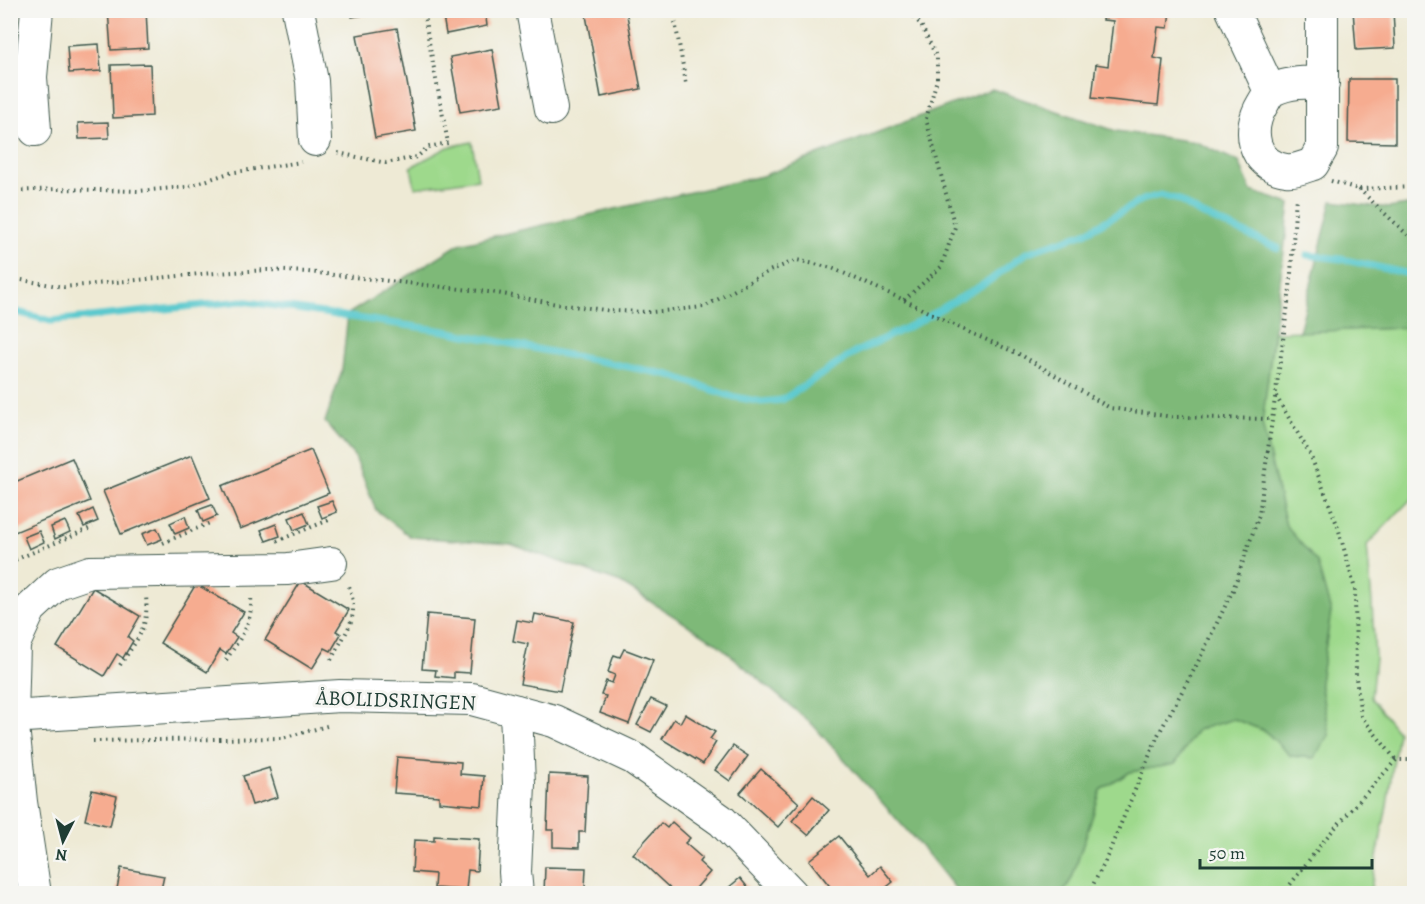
<svg xmlns="http://www.w3.org/2000/svg" width="1425" height="904" font-family="Alegreya,serif">
	<style>
		.green { fill: #9ed98c; stroke: #5e8b60; stroke-width: 1.5 }
		.forest { fill: #7eb978; stroke: #4e7b56; stroke-width: 1.5 }
		.lines { fill: none; stroke-linecap: round; stroke-linejoin: round }
		.stream { stroke: #5bc9ce; stroke-width: 7 }
		.building { fill: #f6ac90 }
		.minor-casing { stroke: #3e574c; stroke-width: 34 }
		.path { stroke: #3e574c; stroke-width: 4; stroke-dasharray: 1.5 4.5; stroke-linecap: butt }
		.minor { stroke: #fff; stroke-width: 32 }
		.labels { text-anchor: middle; stroke-width: 6; stroke-linejoin: round; paint-order: stroke }
		.street-label { font-size: 21px; fill: #1f3d34; stroke: #f6f6f2 }
	</style>
	<rect width="100%" height="100%" fill="#f6f6f2"/>
	<filter id="ink" filterUnits="userSpaceOnUse"><feTurbulence type="fractalNoise" baseFrequency=".0167" numOctaves="2"/><feDisplacementMap in="SourceGraphic" scale="12" xChannelSelector="R" yChannelSelector="G"/><feConvolveMatrix kernelMatrix="1 2 1 2 8 2 1 2 1" color-interpolation-filters="sRGB"/></filter>
	<filter id="wash" filterUnits="userSpaceOnUse"><feTurbulence type="fractalNoise" baseFrequency=".008" numOctaves="4" result="noise"/><feDisplacementMap in="SourceGraphic" scale="24" xChannelSelector="R" yChannelSelector="G"/><feGaussianBlur stdDeviation="1.35" result="paint"/><feColorMatrix in="noise" values="0 0 0 0 0 0 0 0 0 0 0 0 0 0 0 0 0 1.4 0 .05"/><feComposite in="paint" operator="in"/></filter>
	<g filter="url(#wash)">
		<rect width="100%" height="100%" fill="#eeead5"/>
		<g class="green">
			<polygon points="472,142 478,179 415,188 411,167 448,147"/>
			<polygon points="1402,328 1414,334 1414,496 1367,545 1372,603 1375,658 1371,698 1398,732 1387,805 1370,893 1063,894 1072,878 1101,790 1130,772 1175,764 1196,730 1234,719 1265,731 1291,756 1314,758 1329,735 1320,682 1331,612 1317,563 1286,526 1262,424 1274,332"/>
		</g>
		<g class="forest">
			<polygon points="992,89 1116,131 1196,142 1239,162 1251,191 1290,204 1262,424 1286,526 1317,562 1331,612 1320,682 1329,735 1314,758 1291,756 1265,731 1234,719 1197,730 1175,764 1130,772 1101,790 1072,878 1063,893 959,893 926,852 813,725 715,642 621,583 510,544 411,537 376,510 355,457 325,422 342,370 348,314 459,244 762,176"/>
			<polygon points="1332,201 1389,208 1414,204 1414,334 1402,328 1299,332"/>
		</g>
		<g class="lines">
			<g class="stream">
				<polyline points="1307,255 1341,259 1414,275"/>
				<polyline points="10,310 51,321 242,301 445,331 670,375 730,396 762,402 782,400 856,352 918,322 989,281 1026,253 1085,233 1142,200 1160,195 1179,200 1199,213 1278,248"/>
			</g>
		</g>
		<g id="blocks">
			<g class="building">
				<polygon points="108,10 146,10 148,48 111,50"/>
				<polygon points="350,10 383,10 383,12 352,17"/>
				<polygon points="442,10 485,10 487,26 446,34"/>
				<polygon points="585,10 626,10 641,89 601,97"/>
				<polygon points="1104,10 1170,10 1168,28 1158,27 1154,58 1163,60 1158,105 1092,98 1096,64 1108,66 1113,21 1103,20"/>
				<polygon points="1353,10 1393,10 1395,48 1356,50"/>
				<polygon points="397,28 416,131 375,138 357,35"/>
				<polygon points="99,44 101,71 69,73 67,46"/>
				<polygon points="492,49 502,105 460,112 450,57"/>
				<polygon points="150,64 152,116 113,118 111,65"/>
				<polygon points="1349,79 1395,79 1395,143 1348,142"/>
				<polygon points="108,122 109,138 79,139 78,123"/>
				<polygon points="311,450 329,493 240,529 222,486"/>
				<polygon points="192,455 210,498 121,534 103,491"/>
				<polygon points="72,458 90,501 10,534 10,484"/>
				<polygon points="332,501 337,512 322,518 317,506"/>
				<polygon points="212,505 217,516 203,522 198,510"/>
				<polygon points="93,509 98,521 84,527 79,516"/>
				<polygon points="304,512 309,524 294,530 289,518"/>
				<polygon points="185,516 189,528 175,534 170,523"/>
				<polygon points="65,521 70,532 55,539 51,527"/>
				<polygon points="276,524 280,536 266,541 261,530"/>
				<polygon points="157,528 162,539 147,545 142,534"/>
				<polygon points="39,531 44,542 29,549 24,537"/>
				<polygon points="301,581 349,610 336,631 341,634 331,651 325,648 312,669 265,640"/>
				<polygon points="196,584 244,612 231,633 237,637 226,654 220,650 207,672 160,643"/>
				<polygon points="93,588 140,616 128,637 133,641 123,658 117,654 104,676 57,647"/>
				<polygon points="427,614 475,618 470,673 454,672 454,678 435,676 436,670 422,669"/>
				<polygon points="535,614 574,622 560,691 520,684 528,644 513,641 517,620 533,623"/>
				<polygon points="624,649 653,660 629,724 600,713 606,696 601,695 606,681 612,683 615,675 608,672 614,655 620,657"/>
				<polygon points="651,699 666,706 651,732 637,725"/>
				<polygon points="685,714 715,732 710,739 716,742 703,764 662,739 674,719 680,723"/>
				<polygon points="733,746 748,756 730,781 715,770"/>
				<polygon points="397,757 461,762 460,774 484,776 482,806 439,802 439,796 394,793"/>
				<polygon points="269,768 278,797 252,805 243,776"/>
				<polygon points="761,769 799,803 778,827 740,793"/>
				<polygon points="549,774 588,776 585,832 579,832 579,848 553,847 553,830 547,830"/>
				<polygon points="92,790 117,796 110,826 85,820"/>
				<polygon points="813,796 829,810 808,835 792,821"/>
				<polygon points="672,822 690,838 685,843 702,858 699,862 710,872 691,894 676,894 633,854 661,823 667,828"/>
				<polygon points="434,836 479,839 477,871 468,870 466,890 434,888 435,874 412,872 414,840 434,841"/>
				<polygon points="839,836 870,875 880,866 893,882 878,894 836,894 809,860"/>
				<polygon points="545,867 586,868 585,888 603,889 603,894 544,894"/>
				<polygon points="121,868 164,876 160,894 116,894"/>
				<polygon points="740,878 753,894 721,894"/>
			</g>
		</g>
	</g>
	<g filter="url(#ink)">
		<use href="#blocks" fill-opacity="0" stroke="#3e574c" stroke-width="1.5"/>
		<g class="lines">
			<defs>
				<g id="minor">
					<polyline points="298,10 312,81 315,140"/>
					<polyline points="532,10 551,109"/>
					<polyline points="1232,10 1270,91"/>
					<path d="M1322,10V148L1313,164C1304,167 1295,171 1286,170C1252,165 1247,130 1262,105C1265,100 1268,93 1273,90C1289,82 1306,82 1323,83"/>
					<polyline points="35,130 31,77 37,10"/>
					<polyline points="516,711 519,784 515,872 517,894"/>
					<polyline points="10,717 340,696 472,699 554,721 633,758 722,821 792,894"/>
					<polyline points="35,894 21,802 12,717 14,644 30,609 58,583 90,572 288,569 331,563"/>
				</g>
			</defs>
			<use href="#minor" class="minor-casing"/>
			<g class="path">
				<polyline points="673,10 686,83"/>
				<polyline points="338,153 386,163 417,157 428,147 448,143 423,10"/>
				<polyline points="1331,181 1358,189 1414,187"/>
				<polyline points="1359,189 1414,241"/>
				<polyline points="10,191 57,189 138,191 186,187 229,173 301,162"/>
				<polyline points="10,278 64,287 200,274 267,270 308,272 497,293 557,304 613,311 652,312 704,307 769,271 797,260 832,268 904,300 962,329 1021,355 1110,408 1173,417 1273,419"/>
				<polyline points="904,300 941,267 955,227 926,119 937,79 937,58 921,25 908,10"/>
				<polyline points="1276,396 1310,454 1338,527 1355,589 1356,678 1361,716 1396,760"/>
				<polyline points="277,541 329,520"/>
				<polyline points="163,543 212,522"/>
				<polyline points="10,562 93,527"/>
				<path d="M226,660C241,637 253,624 251,595"/>
				<path d="M331,660C347,629 361,618 348,583"/>
				<path d="M120,665C137,639 149,629 146,596"/>
				<polyline points="93,741 282,738 327,726"/>
				<polyline points="1088,894 1104,864 1158,735 1195,668 1233,590 1259,515 1290,289 1296,196"/>
				<polyline points="1283,894 1326,838 1396,760 1414,760"/>
			</g>
			<use href="#minor" class="minor"/>
		</g>
	</g>
	<g class="labels">
		<g class="street-label">
			<text transform="translate(396 700) rotate(2)" y="7">ÅBOLIDSRINGEN</text>
		</g>
	</g>
	<rect width="1425" height="904" fill="none" stroke="#f6f6f2" stroke-width="36"/>
	<g transform="translate(63 841) rotate(186)" stroke="#f6f6f2" stroke-width="4.5" paint-order="stroke">
	<path d="M0-4.5L10 22L0 15L-10 22Z" fill="#1f3d34"/>
	<text y="-9" font-size="16" font-weight="bold" text-anchor="middle" fill="#1f3d34">N</text>
	</g>
	<path d="M1200 859v9h172v-9" fill="none" stroke="#1f3d34" stroke-width="3"/>
	<text x="1209" y="859" font-size="18" fill="#1f3d34" stroke="#f6f6f2" stroke-width="4.5" paint-order="stroke">50 m</text>
</svg>
